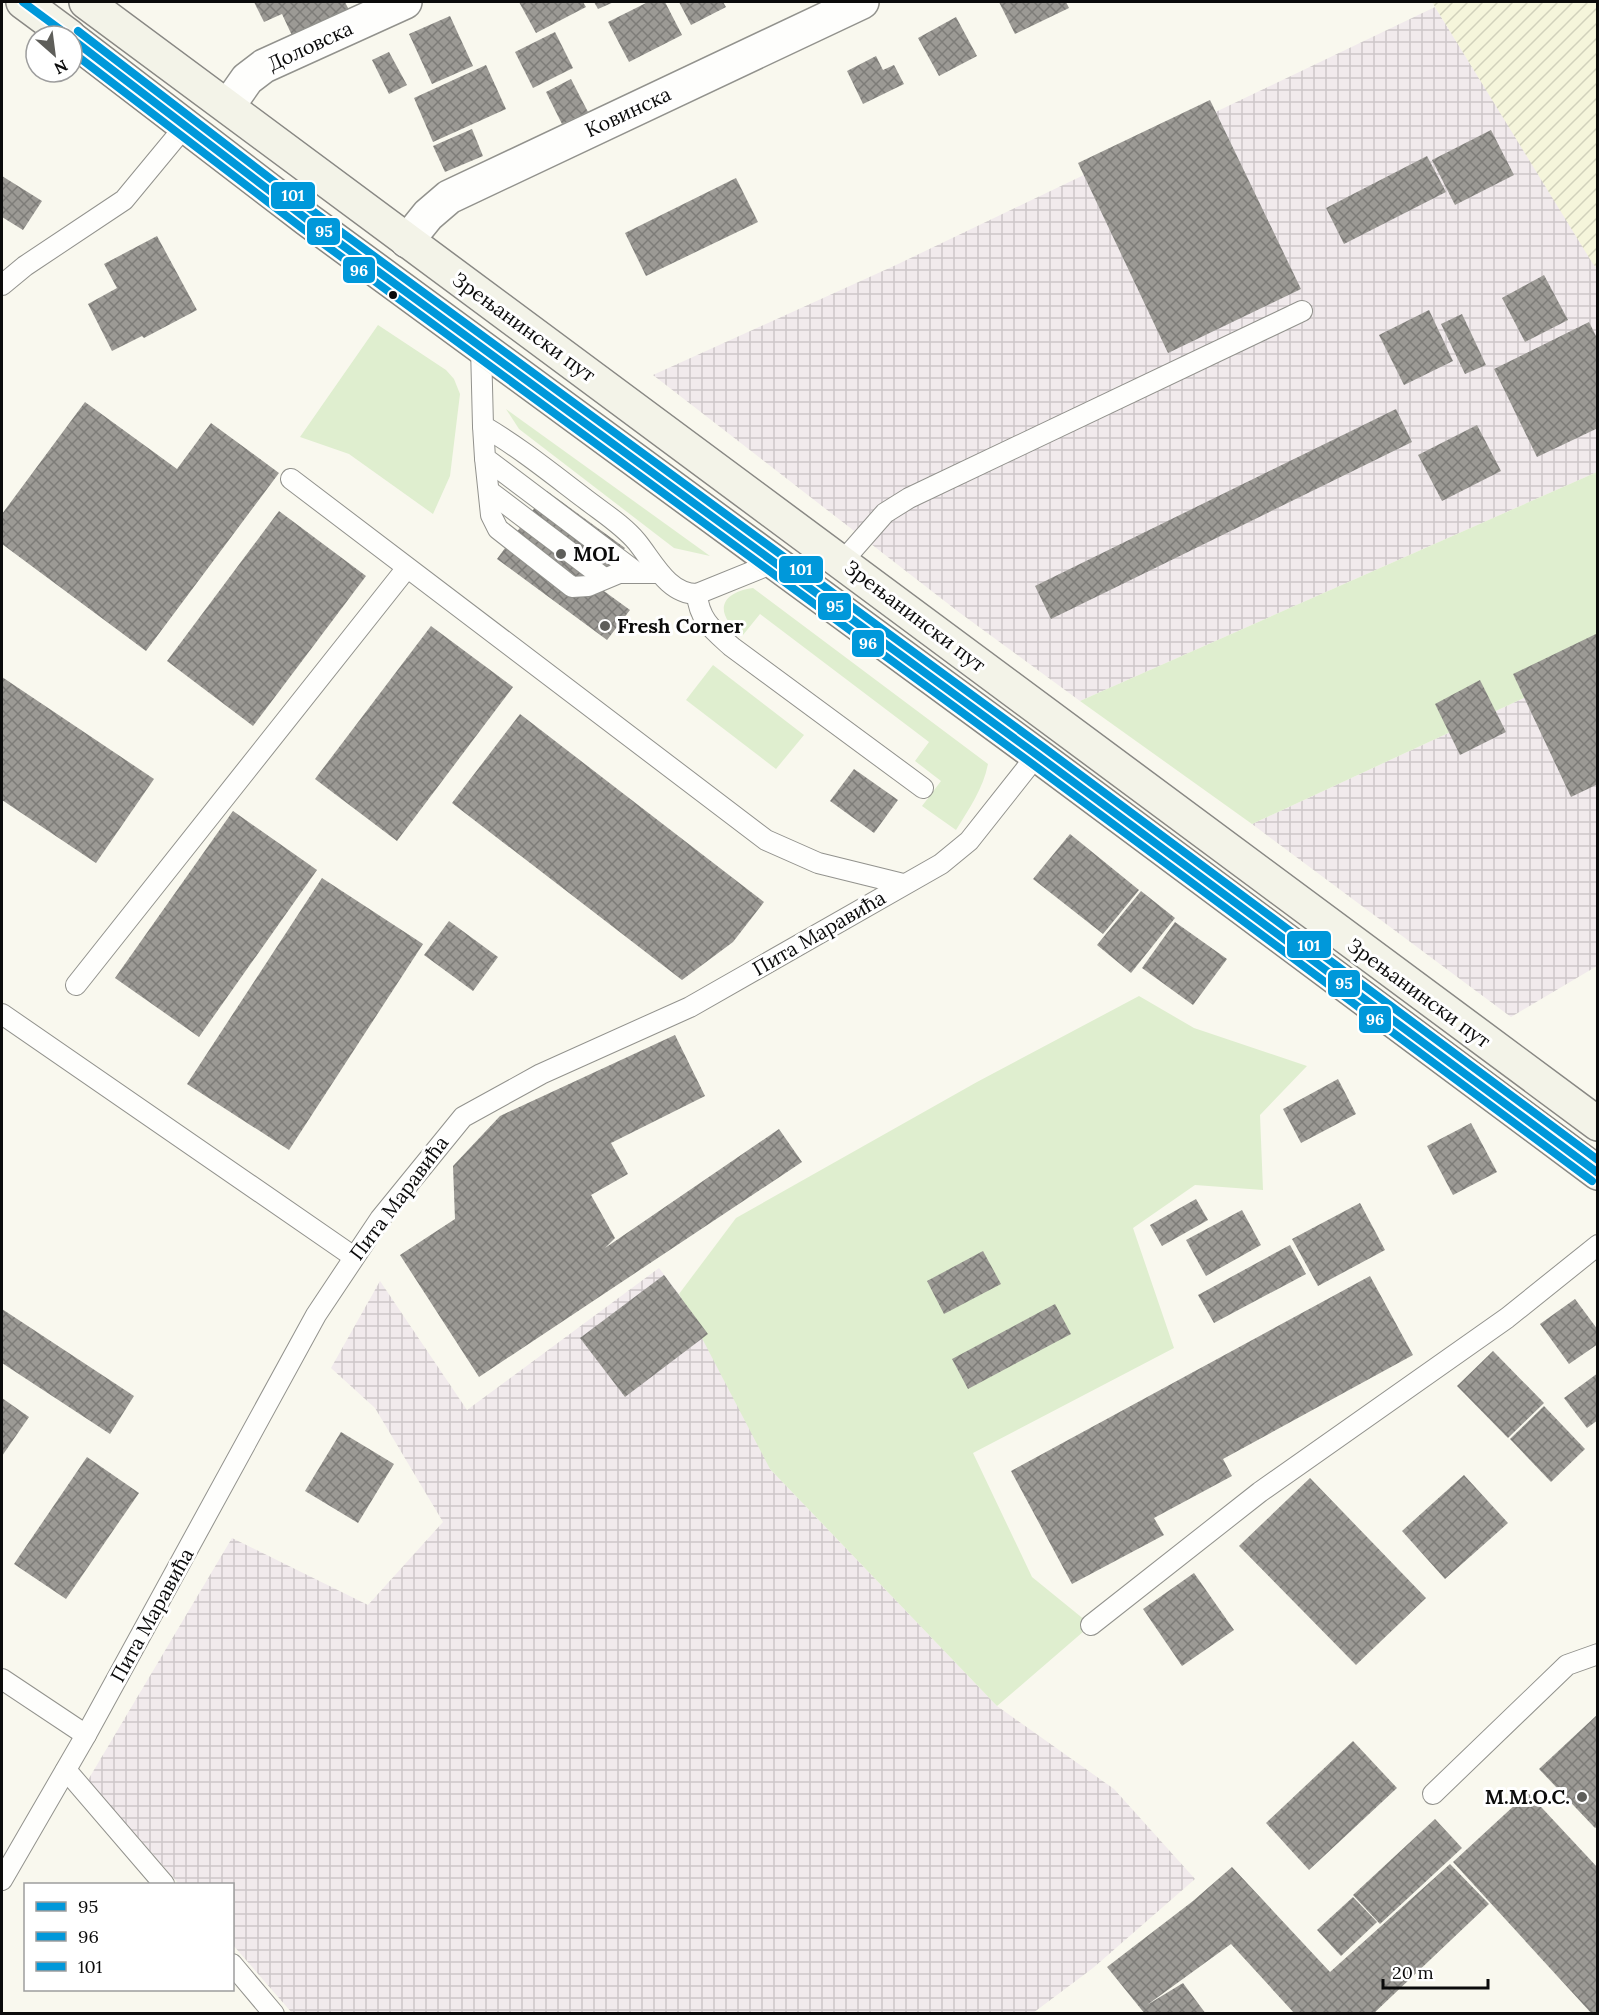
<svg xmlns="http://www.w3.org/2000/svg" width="1599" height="2015" font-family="Lora,serif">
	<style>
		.industrial { fill: url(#industrial-grid) }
		.farmland { fill: url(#farmland-furrows) }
		.grass { fill: #dfeecf }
		.building { fill: url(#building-cross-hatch) }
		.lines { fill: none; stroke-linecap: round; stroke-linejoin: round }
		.service-casing { stroke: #92928d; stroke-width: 22 }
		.minor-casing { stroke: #92928d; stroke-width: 36 }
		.secondary-casing { stroke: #898884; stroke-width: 36 }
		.service { stroke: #fefefc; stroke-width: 20 }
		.minor { stroke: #fefefc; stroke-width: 33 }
		.secondary { stroke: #f3f3e8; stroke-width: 33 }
		.bus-1-casing { stroke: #fff; stroke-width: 12 }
		.bus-2-casing { stroke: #fff; stroke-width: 12 }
		.bus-3-casing { stroke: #fff; stroke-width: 12 }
		.bus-1 { stroke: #0098da; stroke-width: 8 }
		.bus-2 { stroke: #0098da; stroke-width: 8 }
		.bus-3 { stroke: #0098da; stroke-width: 8 }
		.bus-dot { fill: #0b0b0b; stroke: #fff; stroke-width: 2 }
		.poi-dot { fill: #5e5e5a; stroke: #fff; stroke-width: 2 }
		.labels { text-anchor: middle; stroke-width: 6; stroke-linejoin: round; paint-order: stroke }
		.street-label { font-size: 20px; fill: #0b0b0b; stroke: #fff }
		.poi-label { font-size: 20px; font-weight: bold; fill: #0b0b0b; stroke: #fff; text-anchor: start }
		.line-badge { stroke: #fff; stroke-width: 2 }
		.badge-label { font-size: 16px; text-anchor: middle; font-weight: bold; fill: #fff }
	</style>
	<defs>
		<pattern id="industrial-grid" width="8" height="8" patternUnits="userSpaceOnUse" patternTransform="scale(1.5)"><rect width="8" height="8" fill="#f1eaec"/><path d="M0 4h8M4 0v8" fill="none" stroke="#cdc7c9"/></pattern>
		<pattern id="farmland-furrows" width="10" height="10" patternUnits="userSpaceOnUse" patternTransform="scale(1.5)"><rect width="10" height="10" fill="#f5f5db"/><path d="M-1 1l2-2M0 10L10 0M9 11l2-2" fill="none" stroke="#d1d1bb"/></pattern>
		<pattern id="building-cross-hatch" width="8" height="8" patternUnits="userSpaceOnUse" patternTransform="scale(1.5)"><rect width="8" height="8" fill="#9c9a95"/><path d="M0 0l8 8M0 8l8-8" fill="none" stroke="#7d7c78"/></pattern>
	</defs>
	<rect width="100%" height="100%" fill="#f9f8ee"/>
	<g class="industrial">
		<polygon points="1435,7 1597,268 1597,472 1080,701 960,613 653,375 896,265"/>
		<polygon points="1597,664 1597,966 1511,1017 1252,824"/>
		<polygon points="659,1268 724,1354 770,1469 997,1706 1114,1789 1195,1879 1093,1968 1033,2013 292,2013 233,1945 232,1884 179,1884 88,1780 232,1538 368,1605 443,1522 375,1408 331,1368 380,1281 467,1410"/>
	</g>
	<polygon class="farmland" points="1432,2 1597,2 1597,268 1593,264"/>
	<g class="grass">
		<polygon points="378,325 446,370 454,379 460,394 450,476 433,514 349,454 300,437"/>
		<polygon points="506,409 710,556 674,548 519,429"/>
		<polygon points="1597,472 1597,664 1252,824 1080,701"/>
		<path d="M753,588L988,764C983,789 969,809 956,830L922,806L941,781L915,761L929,742L760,614L743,635C715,616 717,593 753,588Z"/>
		<polygon points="713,665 804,735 776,769 686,700"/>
		<polygon points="1139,996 1194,1028 1307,1066 1260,1115 1263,1190 1195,1185 1133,1228 1174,1348 973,1453 1032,1577 1091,1625 997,1706 770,1469 679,1294 736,1218 977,1082"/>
	</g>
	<g class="building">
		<polygon points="254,2 345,2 352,16 295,42 282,14 264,22"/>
		<polygon points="519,2 583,2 586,7 536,33"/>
		<polygon points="594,2 614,2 598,9"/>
		<polygon points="648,2 665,2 682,35 629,62 608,22"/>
		<polygon points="679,2 723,2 726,7 691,25"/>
		<polygon points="999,2 1066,2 1069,8 1015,34"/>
		<polygon points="450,16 473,66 432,84 409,34"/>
		<polygon points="956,17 977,56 939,76 918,38"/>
		<polygon points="555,32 573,68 533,88 515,52"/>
		<polygon points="389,52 407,85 389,94 372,60"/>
		<polygon points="876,56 883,70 894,65 904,84 863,104 847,71"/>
		<polygon points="486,65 506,109 433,142 414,98"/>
		<polygon points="571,79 588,112 562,124 546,92"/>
		<polygon points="1210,100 1301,289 1168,353 1078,163"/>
		<polygon points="472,129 483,156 445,172 433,146"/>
		<polygon points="1491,130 1514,175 1455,205 1432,160"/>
		<polygon points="1427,156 1446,192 1344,244 1326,208"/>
		<polygon points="2,176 42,201 23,230 2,217"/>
		<polygon points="736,178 758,222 646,276 625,233"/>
		<polygon points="157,236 197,310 144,338 142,336 112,351 88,304 117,288 104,264"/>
		<polygon points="1544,275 1568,320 1525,342 1502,298"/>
		<polygon points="1429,310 1453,361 1404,385 1379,335"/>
		<polygon points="1462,314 1486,365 1465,374 1441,324"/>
		<polygon points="1589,322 1598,340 1598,428 1537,457 1494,369"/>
		<polygon points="85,402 177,469 211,423 279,473 146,651 2,544 2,514"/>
		<polygon points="1396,409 1412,442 1051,619 1035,586"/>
		<polygon points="1477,425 1501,471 1442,501 1418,455"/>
		<polygon points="547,491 625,548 597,586 630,610 607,640 497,559"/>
		<polygon points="279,511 366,576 253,726 167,661"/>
		<polygon points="431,626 513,687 397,841 315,779"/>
		<polygon points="1598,633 1598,784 1571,797 1513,674"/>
		<polygon points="2,677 154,779 96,863 2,800"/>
		<polygon points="1480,680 1506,732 1460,755 1435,704"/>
		<polygon points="520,714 764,902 733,942 682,980 452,803"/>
		<polygon points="854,769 898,800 874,833 830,801"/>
		<polygon points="233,811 317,870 199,1037 115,978"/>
		<polygon points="1070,834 1139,890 1103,934 1033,879"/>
		<polygon points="322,878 423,944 289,1150 187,1084"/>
		<polygon points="1141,891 1175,918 1131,973 1097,945"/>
		<polygon points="449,921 498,957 473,991 424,955"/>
		<polygon points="1175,922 1227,959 1193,1005 1142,968"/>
		<polygon points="675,1035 705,1096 611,1143 628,1174 591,1195 615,1238 605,1248 779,1129 802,1162 479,1377 400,1255 455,1219 453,1166 500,1116"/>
		<polygon points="1338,1079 1356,1114 1301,1143 1283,1109"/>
		<polygon points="1471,1123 1497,1172 1453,1195 1427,1146"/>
		<polygon points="1196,1199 1208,1220 1162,1246 1150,1225"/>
		<polygon points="1360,1203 1385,1250 1318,1286 1292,1239"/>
		<polygon points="1242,1210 1261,1245 1206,1276 1186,1240"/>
		<polygon points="1290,1245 1306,1274 1214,1323 1198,1295"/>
		<polygon points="983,1251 1001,1284 944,1314 927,1281"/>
		<polygon points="664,1275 708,1334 625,1397 580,1338"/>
		<polygon points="1370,1276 1413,1355 1223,1459 1232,1476 1154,1518 1164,1535 1072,1584 1011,1471"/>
		<polygon points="1575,1299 1598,1330 1598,1344 1569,1364 1540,1324"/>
		<polygon points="1055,1304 1071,1334 968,1389 952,1359"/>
		<polygon points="2,1309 134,1396 110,1434 2,1363"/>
		<polygon points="1493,1351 1544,1403 1508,1438 1457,1386"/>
		<polygon points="1598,1373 1598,1420 1587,1428 1564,1398"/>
		<polygon points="2,1398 29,1417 2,1456"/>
		<polygon points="1544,1406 1585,1449 1551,1482 1510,1439"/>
		<polygon points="341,1432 394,1464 358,1523 305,1491"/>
		<polygon points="87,1457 139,1493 66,1599 14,1564"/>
		<polygon points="1464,1475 1508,1523 1445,1579 1402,1531"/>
		<polygon points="1310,1478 1426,1598 1356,1665 1239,1546"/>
		<polygon points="1194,1573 1234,1630 1182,1666 1143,1609"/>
		<polygon points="1598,1714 1598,1826 1595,1828 1539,1769"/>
		<polygon points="1353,1741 1397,1788 1309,1870 1266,1823"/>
		<polygon points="1528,1793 1598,1868 1598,2014 1592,2014 1453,1862"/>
		<polygon points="1435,1819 1462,1848 1380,1924 1353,1895"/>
		<polygon points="1450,1864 1489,1904 1373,2014 1295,2014 1231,1944 1147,2005 1183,1983 1206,2014 1145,2014 1107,1967 1193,1901 1232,1867 1330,1972"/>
		<polygon points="1353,1897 1377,1922 1341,1956 1317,1930"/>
	</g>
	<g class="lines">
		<defs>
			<g id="service">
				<polyline points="2,285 25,266 124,200 186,125"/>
				<path d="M481,347L483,426C519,447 551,473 584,498C602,512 623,525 637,542C654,563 668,594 697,594L776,562"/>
				<polyline points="483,426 485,458 636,572"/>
				<polyline points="485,458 491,515 498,529 572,587 588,586 619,573 659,573"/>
				<polyline points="291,479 766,840 818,863 903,884"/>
				<polyline points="489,491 604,578"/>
				<polyline points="842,562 885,513 909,498 1302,311"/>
				<path d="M697,594C699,620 713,630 732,647L923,788"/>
				<polyline points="76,985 406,569"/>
				<polyline points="2,1014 354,1257"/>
				<polyline points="1091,1625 1260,1492 1507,1318 1598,1245"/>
				<polyline points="2,1679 86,1735"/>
				<polyline points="66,1770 164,1884"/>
				<polyline points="1433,1794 1567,1665 1598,1654"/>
				<polyline points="2,1880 86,1735 316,1315 380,1219 463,1117 541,1074 690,1007 941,864 969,841 1037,755"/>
				<polyline points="232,1964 274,2014"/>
			</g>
			<g id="minor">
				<polyline points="228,106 247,79 264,66 405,2"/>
				<polyline points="407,241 428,215 449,197 862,2"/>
			</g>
			<g id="secondary">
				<polyline points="23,2 69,36"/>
				<polyline points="86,2 1598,1124"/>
				<polyline points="72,39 308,220 1037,755 1598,1173"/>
			</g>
		</defs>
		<use href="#service" class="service-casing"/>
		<use href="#minor" class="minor-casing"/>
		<use href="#secondary" class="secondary-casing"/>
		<use href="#service" class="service"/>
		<use href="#minor" class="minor"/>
		<use href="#secondary" class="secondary"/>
		<defs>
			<g id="bus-1">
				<polyline points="23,2 69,36"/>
				<polyline points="72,39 308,220 1037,755 1598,1173"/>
			</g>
			<polyline id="bus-2" points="72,52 302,228 1031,763 1592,1181"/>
			<polyline id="bus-3" points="78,31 314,212 1043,747 1598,1160"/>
		</defs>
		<use href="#bus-1" class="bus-1-casing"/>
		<use href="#bus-2" class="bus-2-casing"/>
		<use href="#bus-3" class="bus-3-casing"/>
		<use href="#bus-1" class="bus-1"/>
		<use href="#bus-2" class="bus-2"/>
		<use href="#bus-3" class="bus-3"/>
	</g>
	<circle class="bus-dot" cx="393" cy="295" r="5"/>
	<g class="poi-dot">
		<circle cx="561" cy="554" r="6"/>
		<circle cx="605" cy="626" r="6"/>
		<circle cx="1582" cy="1797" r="6"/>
	</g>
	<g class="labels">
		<g class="street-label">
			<text transform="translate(310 46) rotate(-25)" y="7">Доловска</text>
			<text transform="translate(628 112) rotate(-25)" y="7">Ковинска</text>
			<text transform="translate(524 327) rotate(36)" y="7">Зрењанински пут</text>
			<text transform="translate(915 616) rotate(37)" y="7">Зрењанински пут</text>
			<text transform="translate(819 933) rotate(-30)" y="7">Пита Маравића</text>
			<text transform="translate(1419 993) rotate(36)" y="7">Зрењанински пут</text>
			<text transform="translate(399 1198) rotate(-53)" y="7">Пита Маравића</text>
			<text transform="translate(152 1615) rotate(-61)" y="7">Пита Маравића</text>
		</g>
		<g class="poi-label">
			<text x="573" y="561">MOL</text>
			<text x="617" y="633">Fresh Corner</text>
			<text x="1570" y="1804" text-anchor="end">M.M.O.C.</text>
		</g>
	</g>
	<g class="line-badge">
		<rect x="270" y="181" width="46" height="29" rx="6" fill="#0098da"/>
		<rect x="306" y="217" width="35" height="29" rx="6" fill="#0098da"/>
		<rect x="342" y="256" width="34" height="28" rx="6" fill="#0098da"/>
		<rect x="778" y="555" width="46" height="29" rx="6" fill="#0098da"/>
		<rect x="817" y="592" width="35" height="29" rx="6" fill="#0098da"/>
		<rect x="851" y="629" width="34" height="29" rx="6" fill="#0098da"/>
		<rect x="1286" y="930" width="46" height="29" rx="6" fill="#0098da"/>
		<rect x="1327" y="969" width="34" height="29" rx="6" fill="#0098da"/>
		<rect x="1358" y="1005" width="34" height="29" rx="6" fill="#0098da"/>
	</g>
	<g class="badge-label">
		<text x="293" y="201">101</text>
		<text x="324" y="237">95</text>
		<text x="359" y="276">96</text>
		<text x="801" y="575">101</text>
		<text x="835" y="612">95</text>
		<text x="868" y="649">96</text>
		<text x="1309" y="951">101</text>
		<text x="1344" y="989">95</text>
		<text x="1375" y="1025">96</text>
	</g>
	<rect width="1599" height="2015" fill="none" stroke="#0b0b0b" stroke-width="6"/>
	<rect x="24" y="1883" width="210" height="108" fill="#ffffff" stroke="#9d9d9d" stroke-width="1.5"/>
	<rect x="36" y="1902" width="30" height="9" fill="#0098da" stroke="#9d9d9d" stroke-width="1.5"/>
	<text x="78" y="1913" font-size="18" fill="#0b0b0b">95</text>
	<rect x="36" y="1932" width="30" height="9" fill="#0098da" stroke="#9d9d9d" stroke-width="1.5"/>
	<text x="78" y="1943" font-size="18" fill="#0b0b0b">96</text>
	<rect x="36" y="1962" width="30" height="9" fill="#0098da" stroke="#9d9d9d" stroke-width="1.5"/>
	<text x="78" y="1973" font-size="18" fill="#0b0b0b">101</text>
	<g transform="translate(54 54) rotate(152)"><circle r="28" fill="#ffffff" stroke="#9d9d9d" stroke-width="1.5"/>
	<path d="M0-4.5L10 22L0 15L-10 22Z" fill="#5e5e5a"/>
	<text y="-9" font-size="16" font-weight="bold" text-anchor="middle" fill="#0b0b0b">N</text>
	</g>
	<path d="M1383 1979v9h105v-9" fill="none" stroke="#0b0b0b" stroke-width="3"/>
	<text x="1392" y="1979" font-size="18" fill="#0b0b0b" stroke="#ffffff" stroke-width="4.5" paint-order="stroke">20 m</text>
</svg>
